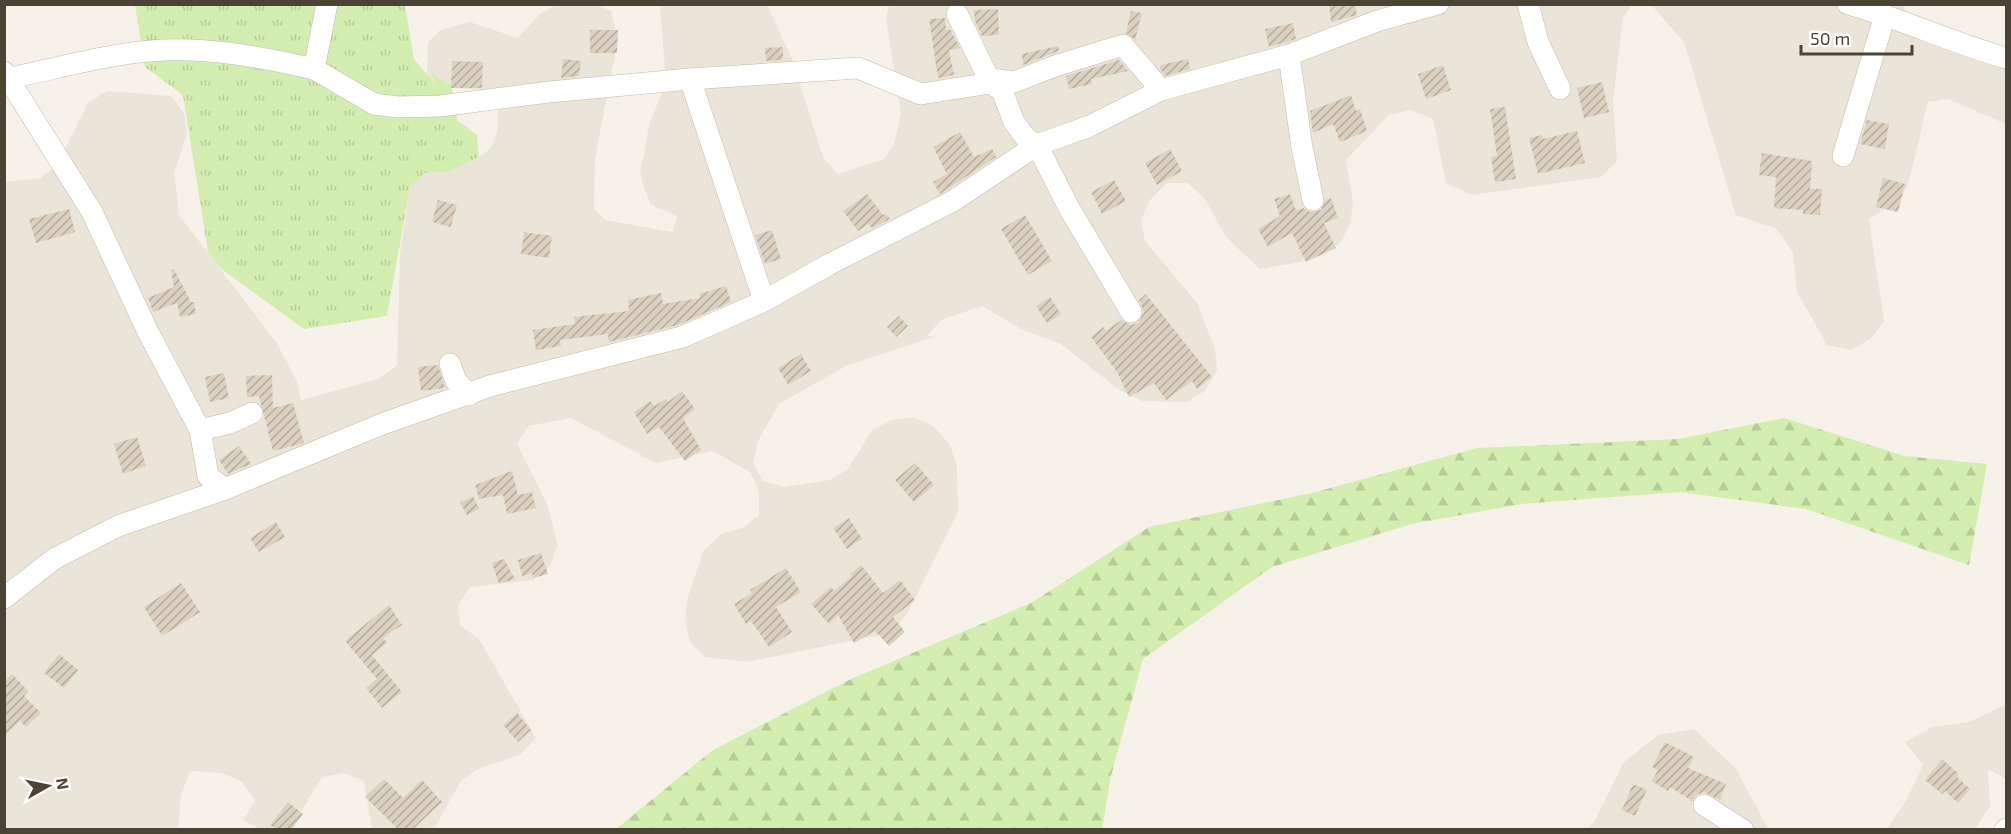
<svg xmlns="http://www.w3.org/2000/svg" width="2011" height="834" font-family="'Exo 2',sans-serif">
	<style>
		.residential { fill: #ebe4d8 }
		.grass { fill: url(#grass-tufts) }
		.forest { fill: url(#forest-firs) }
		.building { fill: url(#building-hatch) }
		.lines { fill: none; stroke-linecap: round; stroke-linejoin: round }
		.minor-casing { stroke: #c3baac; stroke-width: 22 }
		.minor { stroke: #fff; stroke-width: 21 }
	</style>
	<defs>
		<pattern id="grass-tufts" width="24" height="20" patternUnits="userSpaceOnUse" patternTransform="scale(1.5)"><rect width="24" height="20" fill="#d3eeb0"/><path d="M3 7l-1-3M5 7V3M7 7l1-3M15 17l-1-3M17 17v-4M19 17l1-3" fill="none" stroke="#b7cd98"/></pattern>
		<pattern id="forest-firs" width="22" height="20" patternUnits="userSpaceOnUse" patternTransform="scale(1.5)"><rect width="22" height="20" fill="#d3eeb0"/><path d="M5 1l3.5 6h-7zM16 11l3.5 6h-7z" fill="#b7cd98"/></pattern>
		<pattern id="building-hatch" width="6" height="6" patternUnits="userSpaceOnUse" patternTransform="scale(1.5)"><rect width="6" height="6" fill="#dcd1c1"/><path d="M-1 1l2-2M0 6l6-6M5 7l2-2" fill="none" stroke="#b5ab9e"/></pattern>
	</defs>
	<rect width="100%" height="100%" fill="#f6f2ea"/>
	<g class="residential">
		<polygon points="556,5 597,5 611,11 618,40 595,158 594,208 605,220 672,232 678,217 650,204 640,174 649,126 666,81 660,5 767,5 792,58 823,157 838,174 884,159 894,144 901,114 886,18 889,5 1632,5 1623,17 1613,101 1617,161 1601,177 1472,195 1446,183 1433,119 1411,110 1389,115 1346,160 1353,202 1350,225 1339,244 1300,262 1260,269 1226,237 1205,199 1188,183 1167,183 1151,199 1141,220 1145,241 1197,303 1215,349 1217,370 1206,390 1187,402 1142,401 1118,389 1061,344 1021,329 982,306 941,320 927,336 934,337 848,365 779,404 758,441 753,463 763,481 784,487 830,480 848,469 872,430 892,420 913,417 933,426 950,445 957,466 958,512 908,612 895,629 875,636 747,662 705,657 690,642 685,619 688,596 704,550 721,534 742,528 759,515 759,493 751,473 713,451 656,463 571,418 528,426 517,444 547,503 558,545 550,566 533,580 470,587 458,605 460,625 479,639 536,738 520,755 478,769 461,781 434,829 372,829 364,781 344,773 322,777 300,813 283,826 261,829 243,820 255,801 242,781 221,773 190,771 181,795 178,829 5,830 5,182 41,178 58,164 88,103 107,91 171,96 184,113 187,134 174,173 179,215 276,342 297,381 301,400 378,379 397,366 400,254 410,187 425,173 448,172 479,157 491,148 498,130 498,110 486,90 438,87 427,75 428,43 440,30 470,22 518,38 540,14"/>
		<polygon points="1646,5 1903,5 1909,17 2006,62 2006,124 1948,99 1928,102 1908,185 1898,202 1869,219 1884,322 1870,339 1851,350 1827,345 1797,292 1793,253 1777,229 1736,215 1684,42 1654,8"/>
		<polygon points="2006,704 2006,779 1988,769 1990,806 1975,829 1886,830 1906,801 1923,765 1905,742 1932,727 1969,722"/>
		<polygon points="1694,729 1736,769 1768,829 1586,830 1595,820 1623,763 1658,735"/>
	</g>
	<polygon class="grass" points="135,5 405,5 414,59 436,85 431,72 452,87 457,120 477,135 479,157 448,172 425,173 410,187 387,316 304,329 220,268 208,252 183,95 145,67"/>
	<polygon class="forest" points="1784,418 1905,456 1987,464 1969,565 1806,509 1680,492 1521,504 1412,524 1272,567 1143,659 1111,776 1102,829 616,829 713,750 851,679 1031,603 1149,527 1316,492 1477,448 1678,439"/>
	<g class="building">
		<polygon points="1329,4 1355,4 1357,15 1331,22"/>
		<polygon points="998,9 999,35 982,36 975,21 974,10"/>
		<polygon points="1131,11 1142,13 1135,40 1126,33"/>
		<polygon points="945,18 946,30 950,29 960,48 949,50 954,75 938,78 929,19"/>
		<polygon points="1293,23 1296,39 1269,47 1265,29"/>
		<polygon points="590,30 618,30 617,53 590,53"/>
		<polygon points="1058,46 1059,51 1023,65 1022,54"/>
		<polygon points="783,47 783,60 766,61 765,48"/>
		<polygon points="563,59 581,61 579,76 561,78"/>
		<polygon points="1188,59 1190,69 1165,76 1160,69 1160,65"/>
		<polygon points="1119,60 1128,71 1091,79 1092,84 1069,89 1066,76"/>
		<polygon points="452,61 483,62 482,88 451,88"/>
		<polygon points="1443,65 1451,90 1426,99 1418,74"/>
		<polygon points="1602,82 1609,112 1584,118 1577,88"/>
		<polygon points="1351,95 1356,111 1360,109 1367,131 1340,142 1333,124 1313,133 1310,111"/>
		<polygon points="1505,107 1516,179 1495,182 1491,157 1497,156 1490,109"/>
		<polygon points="1867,120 1889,124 1885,149 1860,144"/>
		<polygon points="1577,131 1585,163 1538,174 1529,138 1542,135 1543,139"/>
		<polygon points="960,132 974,157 992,149 996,157 940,194 933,182 947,174 933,147"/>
		<polygon points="1170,149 1182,171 1157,185 1145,163"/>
		<polygon points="1762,153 1812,161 1810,189 1822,189 1820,215 1803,214 1803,210 1774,208 1776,177 1759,175"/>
		<polygon points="1883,178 1905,184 1898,212 1876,207"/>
		<polygon points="1114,180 1126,201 1102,214 1091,192"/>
		<polygon points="867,194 883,215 886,214 890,219 872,228 868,224 858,231 843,211"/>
		<polygon points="1290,194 1296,211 1303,208 1310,212 1321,210 1325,200 1331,198 1338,218 1324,223 1336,248 1306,262 1292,233 1268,247 1258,229 1280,216 1274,199"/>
		<polygon points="438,200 457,205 451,227 432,222"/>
		<polygon points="69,209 75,232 36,243 29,219"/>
		<polygon points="1025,215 1052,261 1028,275 1001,229"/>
		<polygon points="772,230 781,259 765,264 755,235"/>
		<polygon points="524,232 552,236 549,258 521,254"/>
		<polygon points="174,269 191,302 194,302 196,314 180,317 177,303 153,312 148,298 174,287 171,270"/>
		<polygon points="726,286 731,302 678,325 609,342 608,334 560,340 561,346 536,350 533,330 575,324 574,317 629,311 628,300 661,293 663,304 700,298 699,294"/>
		<polygon points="1146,294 1212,377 1197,389 1192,381 1166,400 1154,383 1129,397 1117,372 1091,337 1103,327 1106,331 1121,320 1131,325 1138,323 1144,312 1139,300"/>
		<polygon points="1050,297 1061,314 1047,323 1036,306"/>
		<polygon points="899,316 908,326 896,337 887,327"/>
		<polygon points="801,354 811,371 788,385 778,368"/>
		<polygon points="438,365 445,388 421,391 418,367"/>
		<polygon points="224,373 229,398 210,402 205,377"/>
		<polygon points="272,375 273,408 293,403 304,443 273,451 259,396 247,397 246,376"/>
		<polygon points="682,391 695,409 683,418 701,450 685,461 659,427 647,434 634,412 650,401 654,406 666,399 668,402"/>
		<polygon points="137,437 146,466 123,474 114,444"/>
		<polygon points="239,446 251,464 228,474 219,460"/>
		<polygon points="915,463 934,485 914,502 895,480"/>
		<polygon points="512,471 518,495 532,492 536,508 507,514 503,495 479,499 475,485"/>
		<polygon points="473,496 479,509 467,515 460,503"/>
		<polygon points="849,518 862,539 847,549 833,528"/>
		<polygon points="276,522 285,537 259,552 250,538"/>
		<polygon points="541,553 548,574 533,578 532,573 522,576 518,560"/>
		<polygon points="504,559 515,579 499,584 492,563"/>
		<polygon points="861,565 883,593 900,580 915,600 893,617 905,632 889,646 875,631 854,643 838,615 829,624 811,604 831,587 834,591 852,576 850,574"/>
		<polygon points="786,568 801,592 776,607 792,632 769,647 751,621 746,624 734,604 752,593 750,590"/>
		<polygon points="181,583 200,612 162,636 144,607"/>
		<polygon points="389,605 402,625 383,638 387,643 372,655 402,692 382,708 366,688 377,679 345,641"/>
		<polygon points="59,654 78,670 64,688 44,673"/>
		<polygon points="12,674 28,691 24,696 41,713 26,727 20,721 4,736 4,682"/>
		<polygon points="517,713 531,730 518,742 503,725"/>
		<polygon points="1665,742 1694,757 1688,768 1726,784 1720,800 1704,792 1696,795 1692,801 1670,787 1668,791 1652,781 1658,770 1652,767"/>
		<polygon points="1942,759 1959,774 1957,777 1970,789 1958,803 1945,791 1942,794 1925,780"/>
		<polygon points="384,779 403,798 422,780 442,802 412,830 399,830 365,797"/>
		<polygon points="1633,784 1647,790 1635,816 1622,810"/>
		<polygon points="288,802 303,814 291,830 277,830 270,825"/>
	</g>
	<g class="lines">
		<defs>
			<g id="minor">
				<polyline points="1528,4 1538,42 1560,89"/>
				<path d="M1848,4C1902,19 1953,43 2006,58"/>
				<polyline points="957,14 991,83 1001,90 998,80 1014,122 1025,137 1037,145 1069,208 1131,312"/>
				<polyline points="1289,55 1302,148 1313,200"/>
				<polyline points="314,69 374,104 398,107 440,106 549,92 690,79 858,68 921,94 991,83"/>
				<polyline points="4,72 92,212 148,332 200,430 208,476 225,489"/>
				<path d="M9,78C55,69 103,55 150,51C203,46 262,57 314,69L327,4"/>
				<polyline points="690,79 764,301"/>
				<polyline points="998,80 1014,82 1055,66 1123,45 1161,90"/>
				<polyline points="1843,156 1885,15"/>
				<polyline points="450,364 456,381 469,395"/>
				<polyline points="200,430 230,423 252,413"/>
				<polyline points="4,598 54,559 118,526 225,489 382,424 490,386 682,337 719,321 764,301 828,265 953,201 1037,145 1090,126 1161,90 1289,55 1377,21 1438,4"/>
				<polyline points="1704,805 1743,830"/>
				<polyline points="2005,830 2006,829"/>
			</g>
		</defs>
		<use href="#minor" class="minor-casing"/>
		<use href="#minor" class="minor"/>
	</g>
	<rect width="2011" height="834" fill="none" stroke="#4c4337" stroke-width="12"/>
	<g transform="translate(48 786) rotate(81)" stroke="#ffffff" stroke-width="4.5" paint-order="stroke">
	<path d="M0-4.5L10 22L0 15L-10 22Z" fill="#4c4337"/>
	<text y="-9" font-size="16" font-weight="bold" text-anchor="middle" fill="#4c4337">N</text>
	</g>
	<path d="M1801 45v9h111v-9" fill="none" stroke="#4c4337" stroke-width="3"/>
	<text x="1810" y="45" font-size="18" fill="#4c4337" stroke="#ffffff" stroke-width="4.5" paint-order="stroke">50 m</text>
</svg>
